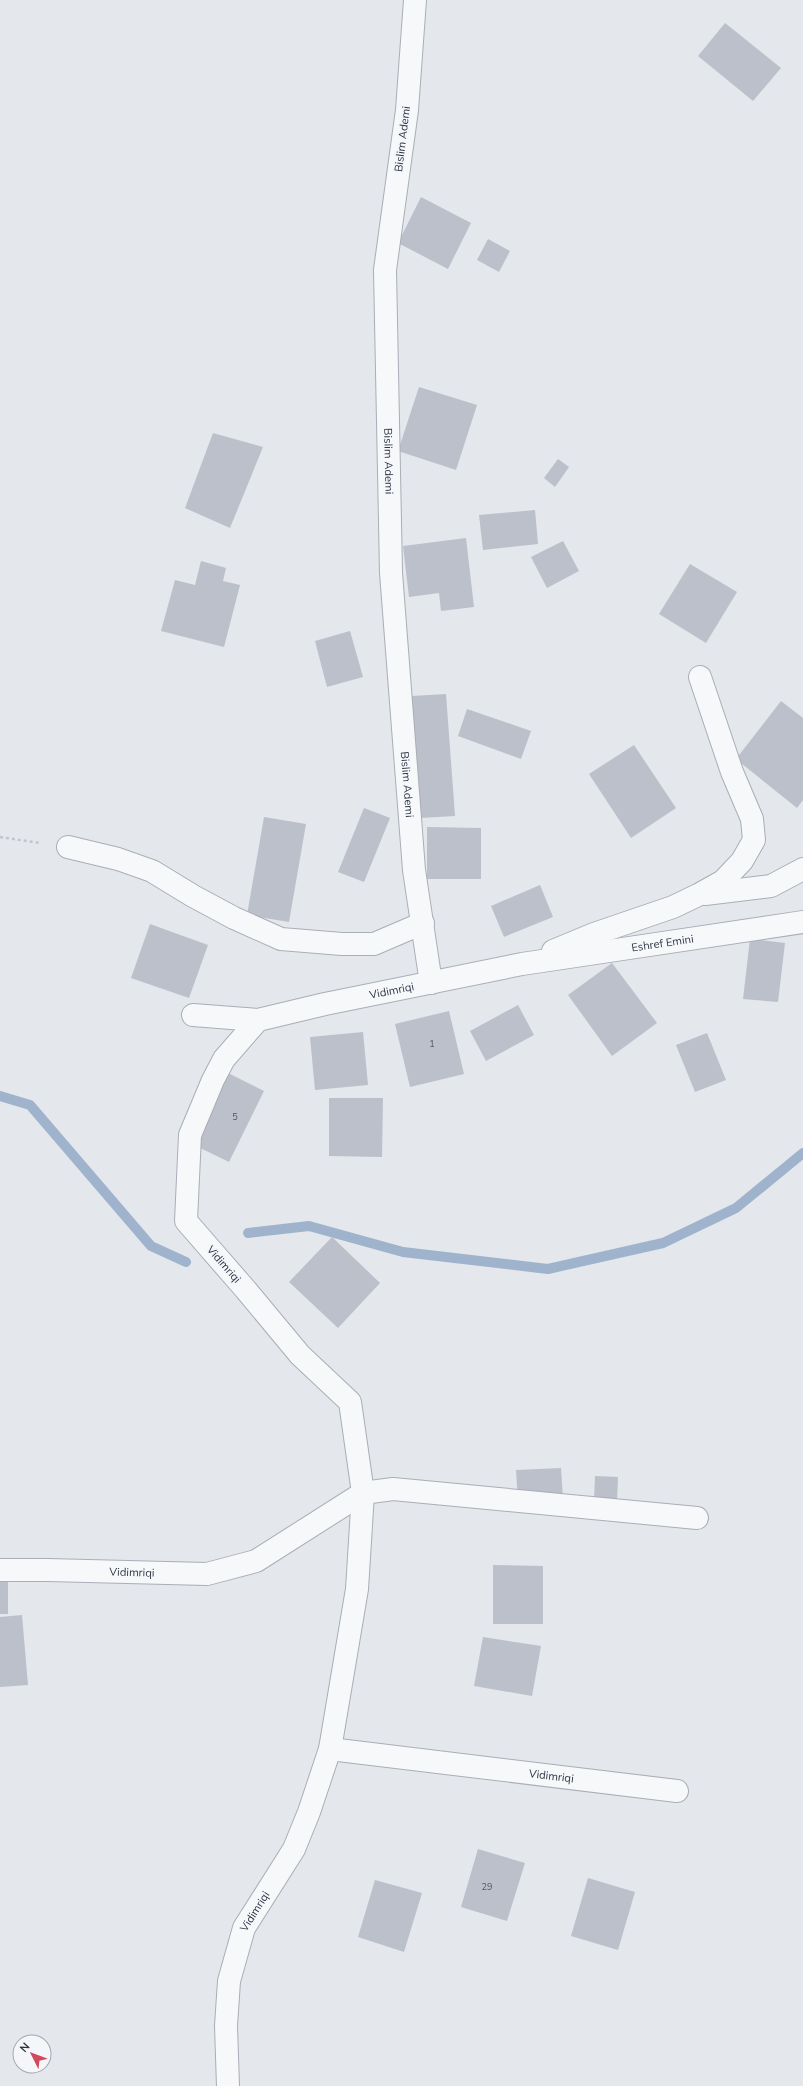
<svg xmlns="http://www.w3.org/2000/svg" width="803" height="2086" font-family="Mulish,sans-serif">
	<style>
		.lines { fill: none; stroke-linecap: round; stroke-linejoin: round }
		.stream { stroke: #9fb4cc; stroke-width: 10 }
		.building { fill: #bbc0ca }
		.minor-casing { stroke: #a9aeb7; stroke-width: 24 }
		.path { stroke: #c2c5cb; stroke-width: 2.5; stroke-dasharray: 3 3; stroke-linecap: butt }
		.minor { stroke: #f7f8fa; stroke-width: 22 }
		.labels { text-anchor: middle; stroke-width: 4; stroke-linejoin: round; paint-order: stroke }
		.number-label { font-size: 9px; fill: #4f5766 }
		.street-label { font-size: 11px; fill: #2b3445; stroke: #f4f6f9 }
	</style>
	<rect width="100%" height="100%" fill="#e4e7ec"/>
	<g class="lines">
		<g class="stream">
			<polyline points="0,1096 30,1105 151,1246 186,1262"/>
			<polyline points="248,1233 309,1226 403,1252 548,1269 663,1243 736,1208 803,1153"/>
		</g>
	</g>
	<g class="building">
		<polygon points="725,23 781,68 753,101 698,56"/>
		<polygon points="421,197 471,223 448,269 398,243"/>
		<polygon points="488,239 510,251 499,272 477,260"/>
		<polygon points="419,387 477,405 456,470 398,451"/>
		<polygon points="213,433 263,447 230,528 185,508"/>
		<polygon points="558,459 569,467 555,487 544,478"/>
		<polygon points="535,510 538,544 483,550 479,515"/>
		<polygon points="466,538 474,607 441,611 439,593 409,597 403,546"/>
		<polygon points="563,541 579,571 547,588 531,557"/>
		<polygon points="201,561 226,568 223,581 240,585 224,647 161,631 175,580 195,585"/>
		<polygon points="690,564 737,592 706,643 659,614"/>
		<polygon points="350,631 363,677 327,687 315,641"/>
		<polygon points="446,694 455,816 420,818 412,696"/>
		<polygon points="781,701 803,718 803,800 797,808 736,759"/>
		<polygon points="467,709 531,731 521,759 458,736"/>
		<polygon points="634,745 676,808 631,838 589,774"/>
		<polygon points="364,808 390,818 364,882 338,872"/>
		<polygon points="264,817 306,824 289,922 247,915"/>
		<polygon points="427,827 481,828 481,879 427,879"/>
		<polygon points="540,885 553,917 504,937 491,906"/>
		<polygon points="150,924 208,945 189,998 131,978"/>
		<polygon points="750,939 785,943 778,1002 743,999"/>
		<polygon points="612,963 657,1023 612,1056 568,995"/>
		<polygon points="518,1005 534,1035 486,1061 470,1031"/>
		<polygon points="449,1011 464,1074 410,1087 395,1024"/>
		<polygon points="363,1032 368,1085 315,1090 310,1037"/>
		<polygon points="707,1033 726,1080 695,1092 676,1045"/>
		<polygon points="228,1073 264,1091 229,1162 194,1145"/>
		<polygon points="329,1098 383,1098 382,1157 329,1156"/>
		<polygon points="332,1237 380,1283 338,1328 289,1282"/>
		<polygon points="561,1468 563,1498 518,1501 516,1470"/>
		<polygon points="595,1476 618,1477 617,1502 594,1501"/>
		<polygon points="493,1565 543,1566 543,1624 493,1624"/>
		<polygon points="8,1575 8,1614 0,1614 0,1576"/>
		<polygon points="22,1615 28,1685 0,1687 0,1617"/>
		<polygon points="483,1637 541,1646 532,1696 474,1686"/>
		<polygon points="478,1849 525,1863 507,1921 461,1907"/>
		<polygon points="588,1878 635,1892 618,1950 571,1936"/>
		<polygon points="375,1880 422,1893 404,1952 358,1937"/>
	</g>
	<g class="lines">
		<defs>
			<g id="minor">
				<path id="s1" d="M415,0L407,110L385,270L391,573L414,870L431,983"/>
				<polyline points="68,847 118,859 152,871 193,896 234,918 281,939 342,944 374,944 423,923"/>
				<polyline points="705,894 771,886 803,869"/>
				<polyline points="553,951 594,934 673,907 698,895 723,881 742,861 754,840 752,819 732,772 700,677"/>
				<polyline points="193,1015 258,1020"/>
				<path id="s2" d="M0,1570H48L207,1574L256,1561L363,1493L393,1489L697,1518"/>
				<path id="s3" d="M330,1749L677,1791"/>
				<path id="s4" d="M228,2086L226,2026L229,1981L244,1928L294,1849L309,1812L330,1749L357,1589L363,1493L350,1402L300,1355L246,1290L186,1221L190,1135L213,1080L224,1059L258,1020L325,1004L522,964L803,922"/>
			</g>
		</defs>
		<use href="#minor" class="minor-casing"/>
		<polyline class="path" points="0,837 40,843"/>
		<use href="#minor" class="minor"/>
	</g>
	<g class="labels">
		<g class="number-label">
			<text x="432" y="1047">1</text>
			<text x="235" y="1120">5</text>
			<text x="487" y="1890">29</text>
		</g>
		<g class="street-label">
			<text transform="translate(402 139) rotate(-83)" y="4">Bislim Ademi</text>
			<text dy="4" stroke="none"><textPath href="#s1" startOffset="463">Bislim Ademi</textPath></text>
			<text dy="4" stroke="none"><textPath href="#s1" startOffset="787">Bislim Ademi</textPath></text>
			<text dy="4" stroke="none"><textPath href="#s4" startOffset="1588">Eshref Emini</textPath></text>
			<text dy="4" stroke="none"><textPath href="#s4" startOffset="1313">Vidimriqi</textPath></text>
			<text transform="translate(224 1264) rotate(49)" y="4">Vidimriqi</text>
			<text dy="4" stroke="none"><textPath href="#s2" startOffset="132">Vidimriqi</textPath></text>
			<text dy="4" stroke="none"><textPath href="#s3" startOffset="223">Vidimriqi</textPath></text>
			<text dy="4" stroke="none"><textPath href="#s4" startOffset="180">Vidimriqi</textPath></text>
		</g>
	</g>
	<g transform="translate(32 2054) rotate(312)"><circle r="19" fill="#f4f6f9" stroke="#a4a8b1"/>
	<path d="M0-3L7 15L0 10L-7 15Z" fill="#d1495b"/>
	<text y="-6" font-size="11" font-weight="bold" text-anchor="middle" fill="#2b3445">N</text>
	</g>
</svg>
